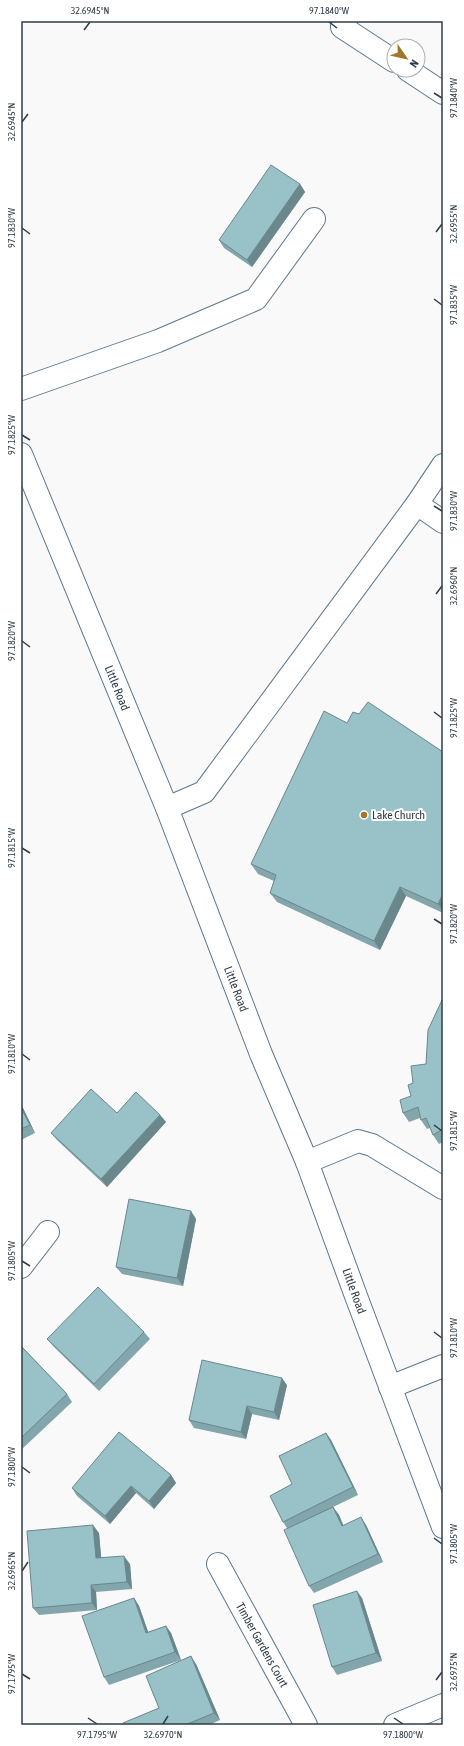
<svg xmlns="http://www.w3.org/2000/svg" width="464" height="1746" font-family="'Asap Condensed',sans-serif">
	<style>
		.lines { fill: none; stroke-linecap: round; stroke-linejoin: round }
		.minor-casing { stroke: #5b778e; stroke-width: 24 }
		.minor { stroke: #fff; stroke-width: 22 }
		.wall { fill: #83a6ac }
		.shaded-wall { fill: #6a878c }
		.building { fill: #98c1c8; stroke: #6a878c }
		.ticks { fill: none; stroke: #2f3c46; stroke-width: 1.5 }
		.poi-dot { fill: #a27627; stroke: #fff; stroke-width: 1.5 }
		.labels { text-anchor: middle; stroke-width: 4; stroke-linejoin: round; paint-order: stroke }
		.street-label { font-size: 12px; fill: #2f3c46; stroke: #fff }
		.poi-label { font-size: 12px; fill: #2f3c46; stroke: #fff; text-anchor: start }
		.neatline { fill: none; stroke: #2f3c46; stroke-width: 1.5 }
		.ticks-label { font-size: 10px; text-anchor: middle; fill: #2f3c46 }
	</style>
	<rect width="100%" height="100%" fill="#f9f9f9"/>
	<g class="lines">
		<defs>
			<g id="minor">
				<polyline points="346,21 342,27 394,61"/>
				<polyline points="408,70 443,93"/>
				<polyline points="21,389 158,341 256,299 314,219"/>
				<polyline points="21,454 167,808 261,1054 307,1162 356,1296 443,1527"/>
				<polyline points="417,504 443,465"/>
				<polyline points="167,808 204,792 417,504 443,522"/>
				<polyline points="307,1162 358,1141 372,1145 443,1188"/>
				<polyline points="21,1267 48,1232"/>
				<polyline points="390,1387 443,1366"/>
				<polyline points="218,1564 306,1725"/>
				<polyline points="395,1725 443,1705"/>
			</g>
		</defs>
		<use href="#minor" class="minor-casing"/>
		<use href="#minor" class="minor"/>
	</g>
	<g class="wall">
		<polygon points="300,184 305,192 252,267 224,248 219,240"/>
		<polygon points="347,723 443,752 443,913 406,896 380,950 277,902 270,893 274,881 258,874 251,864"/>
		<polygon points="443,998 443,1142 439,1144 433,1135 430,1128 427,1129 421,1120 420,1118 409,1122 403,1113 411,1096 413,1083 426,1064"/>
		<polygon points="21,1104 35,1133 21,1140"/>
		<polygon points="117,1113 160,1115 166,1122 107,1187 57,1140 51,1133"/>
		<polygon points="196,1219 183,1286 122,1274 116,1267"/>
		<polygon points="144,1332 150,1339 99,1391 53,1346 47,1339"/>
		<polygon points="21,1346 67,1394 72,1402 21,1450"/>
		<polygon points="287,1385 279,1420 252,1414 246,1439 194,1428 189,1420"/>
		<polygon points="326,1433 331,1440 358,1495 333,1507 339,1515 343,1525 366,1525 383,1562 314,1593 309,1586 287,1528 283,1522 292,1484"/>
		<polygon points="171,1475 176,1483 154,1509 136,1493 110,1524 77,1496 72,1488"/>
		<polygon points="99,1533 101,1558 130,1564 132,1589 96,1592 97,1610 39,1615 33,1608"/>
		<polygon points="134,1598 139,1606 148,1632 166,1626 171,1633 181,1660 109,1685 104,1677"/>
		<polygon points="362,1598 382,1661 337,1675 332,1667"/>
		<polygon points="196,1664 220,1720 209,1725 123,1725 159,1708"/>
	</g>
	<g class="shaded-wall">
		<polygon points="300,184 305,192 252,267 247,260"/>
		<polygon points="400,887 406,896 380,950 374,941"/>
		<polygon points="443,894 443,911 438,904"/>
		<polygon points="21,1104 35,1133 30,1125 21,1108"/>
		<polygon points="160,1115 166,1122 107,1187 101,1179"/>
		<polygon points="191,1211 196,1219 183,1286 177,1278"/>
		<polygon points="282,1378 287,1385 279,1420 274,1412"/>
		<polygon points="247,1406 252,1414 246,1439 241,1432"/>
		<polygon points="326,1433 331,1440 358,1495 353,1487"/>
		<polygon points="171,1475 176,1483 154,1509 149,1501"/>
		<polygon points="131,1486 136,1493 110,1524 105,1516"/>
		<polygon points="333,1507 339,1515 347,1534 342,1526"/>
		<polygon points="361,1517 366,1525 383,1562 378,1554"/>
		<polygon points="93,1525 99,1533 102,1566 96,1558"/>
		<polygon points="124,1556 130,1564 132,1589 127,1582"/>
		<polygon points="91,1585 96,1592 97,1610 92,1603"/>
		<polygon points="357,1591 362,1598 382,1661 376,1653"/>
		<polygon points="134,1598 139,1606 151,1640 146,1633"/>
		<polygon points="166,1626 171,1633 181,1660 175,1652"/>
		<polygon points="191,1656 196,1664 220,1720 214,1713"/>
	</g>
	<g class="building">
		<polygon points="271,165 300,184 247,260 219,240"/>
		<polygon points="368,702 443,752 443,894 438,904 400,887 374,941 270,893 276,875 251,864 324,711 347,723 353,712 359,714"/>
		<polygon points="443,998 443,1129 433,1135 426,1118 421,1120 418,1107 403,1113 400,1100 411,1096 408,1085 413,1083 411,1066 426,1064 428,1030"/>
		<polygon points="91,1089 117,1113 136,1092 160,1115 101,1179 51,1133"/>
		<polygon points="21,1108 30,1125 21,1129"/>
		<polygon points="129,1199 191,1211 177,1278 116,1267"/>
		<polygon points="98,1287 144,1332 94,1384 47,1339"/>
		<polygon points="21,1346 67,1394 21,1438"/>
		<polygon points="202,1360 282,1378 274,1412 247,1406 241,1432 189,1420"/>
		<polygon points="119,1432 171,1475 149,1501 131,1486 105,1516 72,1488"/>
		<polygon points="326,1433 353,1487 283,1522 270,1496 292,1484 279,1456"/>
		<polygon points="333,1507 342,1526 361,1517 378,1554 309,1586 284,1530"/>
		<polygon points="93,1525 96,1558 124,1556 127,1582 91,1585 92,1603 33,1608 27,1531"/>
		<polygon points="357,1591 376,1653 332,1667 313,1605"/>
		<polygon points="134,1598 146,1633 166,1626 175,1652 104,1677 82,1616"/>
		<polygon points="191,1656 214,1713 185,1725 123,1725 123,1723 159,1708 146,1676"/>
	</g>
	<path class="ticks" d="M329,22L337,28M84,30L90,22M434,93L442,98M22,122L28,114M22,228L30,234M436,232L442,224M434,299L442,305M22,435L30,440M434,506L442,511M436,594L442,586M22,641L30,647M434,712L442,718M22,848L30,853M434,919L442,924M22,1054L30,1060M434,1125L442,1131M22,1261L30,1266M434,1332L442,1338M22,1467L30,1473M434,1538L442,1544M22,1571L28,1562M22,1674L30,1679M436,1680L442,1672M88,1718L97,1724M394,1718L403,1724M163,1724L168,1716"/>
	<circle class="poi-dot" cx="364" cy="815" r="4"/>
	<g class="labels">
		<g class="street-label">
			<text transform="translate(117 688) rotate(68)" y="4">Little Road</text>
			<text transform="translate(236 989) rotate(69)" y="4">Little Road</text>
			<text transform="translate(354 1291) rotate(70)" y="4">Little Road</text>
			<text transform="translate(262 1645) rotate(61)" y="4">Timber Gardens Court</text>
		</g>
		<g class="poi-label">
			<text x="372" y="819">Lake Church</text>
		</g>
	</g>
	<rect width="464" height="1746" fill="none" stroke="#ffffff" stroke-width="44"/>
	<g transform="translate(406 58) rotate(124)"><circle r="19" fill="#ffffff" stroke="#acb1b5"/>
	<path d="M0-3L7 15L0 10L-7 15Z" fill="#a27627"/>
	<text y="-6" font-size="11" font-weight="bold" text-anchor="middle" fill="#2f3c46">N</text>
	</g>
	<rect x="22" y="22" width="420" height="1702" class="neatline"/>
	<g class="ticks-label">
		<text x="90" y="14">32.6945°N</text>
		<text x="329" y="14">97.1840°W</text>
		<text transform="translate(453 98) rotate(-90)" y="4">97.1840°W</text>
		<text transform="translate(11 122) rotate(-90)" y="4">32.6945°N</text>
		<text transform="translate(453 224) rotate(-90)" y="4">32.6955°N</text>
		<text transform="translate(11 228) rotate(-90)" y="4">97.1830°W</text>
		<text transform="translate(453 305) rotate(-90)" y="4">97.1835°W</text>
		<text transform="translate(11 435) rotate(-90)" y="4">97.1825°W</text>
		<text transform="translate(453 511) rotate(-90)" y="4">97.1830°W</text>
		<text transform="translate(453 586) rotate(-90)" y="4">32.6960°N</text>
		<text transform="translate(11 641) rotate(-90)" y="4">97.1820°W</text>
		<text transform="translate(453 718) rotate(-90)" y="4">97.1825°W</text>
		<text transform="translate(11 848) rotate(-90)" y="4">97.1815°W</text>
		<text transform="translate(453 924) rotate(-90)" y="4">97.1820°W</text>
		<text transform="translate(11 1054) rotate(-90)" y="4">97.1810°W</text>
		<text transform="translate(453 1131) rotate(-90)" y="4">97.1815°W</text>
		<text transform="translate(11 1261) rotate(-90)" y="4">97.1805°W</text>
		<text transform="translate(453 1338) rotate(-90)" y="4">97.1810°W</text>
		<text transform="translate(11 1467) rotate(-90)" y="4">97.1800°W</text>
		<text transform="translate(453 1544) rotate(-90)" y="4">97.1805°W</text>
		<text transform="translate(11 1571) rotate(-90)" y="4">32.6965°N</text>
		<text transform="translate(453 1672) rotate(-90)" y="4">32.6975°N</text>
		<text transform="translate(11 1674) rotate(-90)" y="4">97.1795°W</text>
		<text x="97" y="1738">97.1795°W</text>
		<text x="163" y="1738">32.6970°N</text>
		<text x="403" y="1738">97.1800°W</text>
	</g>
</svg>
